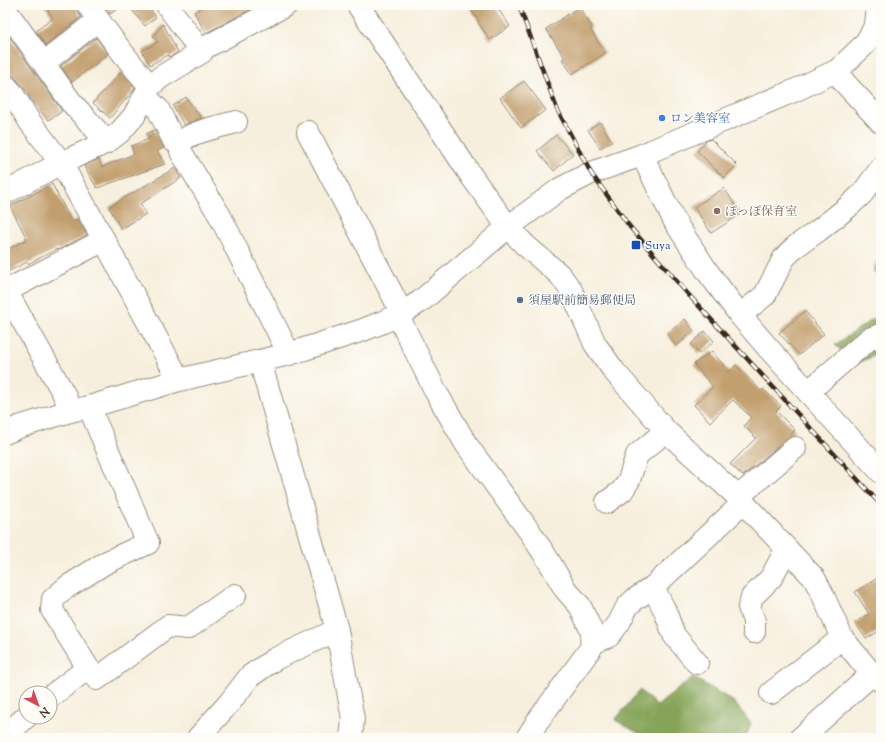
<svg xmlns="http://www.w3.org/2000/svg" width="886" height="743" font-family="'Sorts Mill Goudy','Noto Serif JP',serif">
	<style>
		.forest { fill: #86a458; stroke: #60673b }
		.building { fill: #c29f6e }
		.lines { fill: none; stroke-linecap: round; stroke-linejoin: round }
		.minor-casing { stroke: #998c7e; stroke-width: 24 }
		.minor { stroke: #fff; stroke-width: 22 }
		.rail-casing { stroke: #3b2a1e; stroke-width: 4.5 }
		.rail { stroke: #fdfcf7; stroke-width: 3; stroke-dasharray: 9; stroke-linecap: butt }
		.shop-dot { fill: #3f7fe0; stroke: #fdfcf7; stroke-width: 1.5 }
		.education-dot { fill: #8d6e63; stroke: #fdfcf7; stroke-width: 1.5 }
		.transit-dot { fill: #1a4fb4; stroke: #fdfcf7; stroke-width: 1.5 }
		.service-dot { fill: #5c6f8a; stroke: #fdfcf7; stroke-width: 1.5 }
		.labels { text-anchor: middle; stroke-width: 3; stroke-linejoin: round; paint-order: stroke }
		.shop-label { font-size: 12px; fill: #366cbe; stroke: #fdfcf7; text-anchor: start }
		.education-label { font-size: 12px; fill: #785e54; stroke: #fdfcf7; text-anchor: start }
		.transit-label { font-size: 12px; fill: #164399; stroke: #fdfcf7; text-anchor: start }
		.service-label { font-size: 12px; fill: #4e5e75; stroke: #fdfcf7; text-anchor: start }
	</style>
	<rect width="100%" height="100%" fill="#fdfcf7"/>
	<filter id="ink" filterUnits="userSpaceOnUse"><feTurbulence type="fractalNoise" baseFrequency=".025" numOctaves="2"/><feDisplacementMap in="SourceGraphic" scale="8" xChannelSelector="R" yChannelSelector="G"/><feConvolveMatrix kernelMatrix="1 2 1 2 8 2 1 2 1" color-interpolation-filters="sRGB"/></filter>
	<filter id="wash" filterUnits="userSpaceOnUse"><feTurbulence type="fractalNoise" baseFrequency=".012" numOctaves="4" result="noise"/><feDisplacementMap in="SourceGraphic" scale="16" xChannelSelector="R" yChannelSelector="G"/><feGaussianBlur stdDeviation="0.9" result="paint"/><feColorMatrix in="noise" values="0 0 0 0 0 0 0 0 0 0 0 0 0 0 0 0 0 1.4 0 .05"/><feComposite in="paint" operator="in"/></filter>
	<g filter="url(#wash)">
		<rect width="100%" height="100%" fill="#f7efdd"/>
		<g class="forest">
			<polygon points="881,253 881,278 873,271"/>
			<polygon points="881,313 881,353 856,364 835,345"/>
			<polygon points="693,677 733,701 751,723 746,738 647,738 615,720 640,690 657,706"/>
		</g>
		<g id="blocks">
			<g class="building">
				<polygon points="44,5 76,5 78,12 81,17 46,45 36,31 53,18"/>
				<polygon points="103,5 122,5 110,14"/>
				<polygon points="128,5 146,5 156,17 145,26"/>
				<polygon points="205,5 259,5 206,33 194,12"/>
				<polygon points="468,5 495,5 510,26 490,40 478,22 479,22"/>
				<polygon points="579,7 592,27 590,29 605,53 572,74 562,59 565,58 546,29"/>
				<polygon points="163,24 178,52 170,57 168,55 150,65 142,51 158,42 153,36"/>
				<polygon points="5,31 62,111 57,115 48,120 32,101 23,86 14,77 9,73 5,73"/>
				<polygon points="96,38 108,54 72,82 61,66"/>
				<polygon points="121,72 135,88 132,92 110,118 93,103"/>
				<polygon points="524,81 546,110 521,128 500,98"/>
				<polygon points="186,97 201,118 184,125 173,106"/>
				<polygon points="600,122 612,141 600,148 588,130"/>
				<polygon points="154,130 164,148 157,151 165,164 97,188 84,166 99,159 102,167 134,154 131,146 149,139 146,134"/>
				<polygon points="556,135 573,154 554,171 537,151"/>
				<polygon points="711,139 737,165 724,178 697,151 706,141"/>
				<polygon points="175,168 181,178 140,204 146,214 121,229 109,207"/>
				<polygon points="52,184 72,222 78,219 87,235 58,250 57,249 28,264 27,262 5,273 5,251 27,239 10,206"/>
				<polygon points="724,188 741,214 711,233 694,207"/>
				<polygon points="805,311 824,334 799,355 779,333"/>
				<polygon points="685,319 694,331 676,346 667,334"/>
				<polygon points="705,331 714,341 699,354 691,344"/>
				<polygon points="712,351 729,372 736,365 761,391 763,389 781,406 776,411 795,430 781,444 743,476 730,464 756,438 744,426 751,417 733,400 710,422 694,405 713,387 694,364"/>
				<polygon points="881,576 881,634 879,631 866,639 855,623 869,614 855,592"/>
			</g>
		</g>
	</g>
	<g filter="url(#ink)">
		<use href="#blocks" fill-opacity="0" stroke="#998c7e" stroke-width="1"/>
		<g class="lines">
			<defs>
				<g id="minor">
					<path d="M88,5C107,33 128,61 150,86"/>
					<polyline points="167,5 196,45 202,49"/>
					<polyline points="358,5 472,177 508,227 525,245 560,275 571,290 595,344 614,371 666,431 738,497 814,578 822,593 842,638 872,674 881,681"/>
					<polyline points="5,9 71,102 107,142"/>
					<polyline points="44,63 98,20"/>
					<polyline points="838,70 843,81 881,122"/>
					<polyline points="5,85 12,93 30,122 61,163 104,240 179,380"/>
					<polyline points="145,96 158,109 174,141 181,144"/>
					<path d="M236,122C225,125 186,133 181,143C180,146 181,150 181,152L220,216L289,354"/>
					<polyline points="308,132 402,313"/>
					<polyline points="642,155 675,222 707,271 740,315 769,349 881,472"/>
					<polyline points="5,193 61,163 107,142 120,132 134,116 150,86 161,77 202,52 202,49 286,5"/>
					<polyline points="740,315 765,295 784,258 795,247 819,230 848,207 862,194 881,168"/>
					<polyline points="398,316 436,392 466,444 532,535 550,563 565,589 580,606 592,632 591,648 537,722 527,738"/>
					<polyline points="260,361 337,630 353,719 351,738"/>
					<polyline points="808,392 869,339 881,335"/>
					<polyline points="70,411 65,396 6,291 104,240"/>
					<polyline points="5,433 19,427 70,411 89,407 179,380 289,354 363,330 383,322 402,313 421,301 508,227 560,189 591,173 642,155 798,89 838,70 865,44 876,25 878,5"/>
					<polyline points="738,497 795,448"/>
					<polyline points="607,502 622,491 629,480 637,455 666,431"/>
					<polyline points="653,587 665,611 674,635 697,663"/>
					<polyline points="754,632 754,621 749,607 752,597 771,578 786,550"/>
					<polyline points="592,643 609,636 619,623 627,607 634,600 653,587 743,503"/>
					<polyline points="88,668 52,610 53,599 67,587 105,563 148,543 89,407"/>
					<polyline points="771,693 842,638"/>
					<polyline points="50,697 88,668 97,679 168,626 188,628 235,595"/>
					<polyline points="15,727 26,717"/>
					<polyline points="198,738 230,702 250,676 275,659 337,630"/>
					<polyline points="801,738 872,674"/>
				</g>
			</defs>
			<use href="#minor" class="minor-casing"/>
			<use href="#minor" class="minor"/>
			<defs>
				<polyline id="rail" points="520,5 521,11 557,109 591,173 630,227 687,293 881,505"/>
			</defs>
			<use href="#rail" class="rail-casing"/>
			<use href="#rail" class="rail"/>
		</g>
	</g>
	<circle class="shop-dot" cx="662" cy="118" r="4"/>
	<circle class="education-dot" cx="717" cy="211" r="4"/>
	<rect class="transit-dot" x="631" y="240" width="10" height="10" rx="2"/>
	<circle class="service-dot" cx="520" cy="300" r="4"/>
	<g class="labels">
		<g class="shop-label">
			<text x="670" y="122">ロン美容室</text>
		</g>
		<g class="education-label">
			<text x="725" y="215">ぽっぽ保育室</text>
		</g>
		<g class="transit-label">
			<text x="645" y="249">Suya</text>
		</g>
		<g class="service-label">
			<text x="528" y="304">須屋駅前簡易郵便局</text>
		</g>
	</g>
	<rect width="886" height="743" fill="none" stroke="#fdfcf7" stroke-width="20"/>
	<g transform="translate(38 705) rotate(139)"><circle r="19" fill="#fdfcf7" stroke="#afa8a0"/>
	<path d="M0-3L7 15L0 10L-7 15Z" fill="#d1495b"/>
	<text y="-6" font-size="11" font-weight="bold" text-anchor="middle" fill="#3b2a1e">N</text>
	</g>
</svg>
